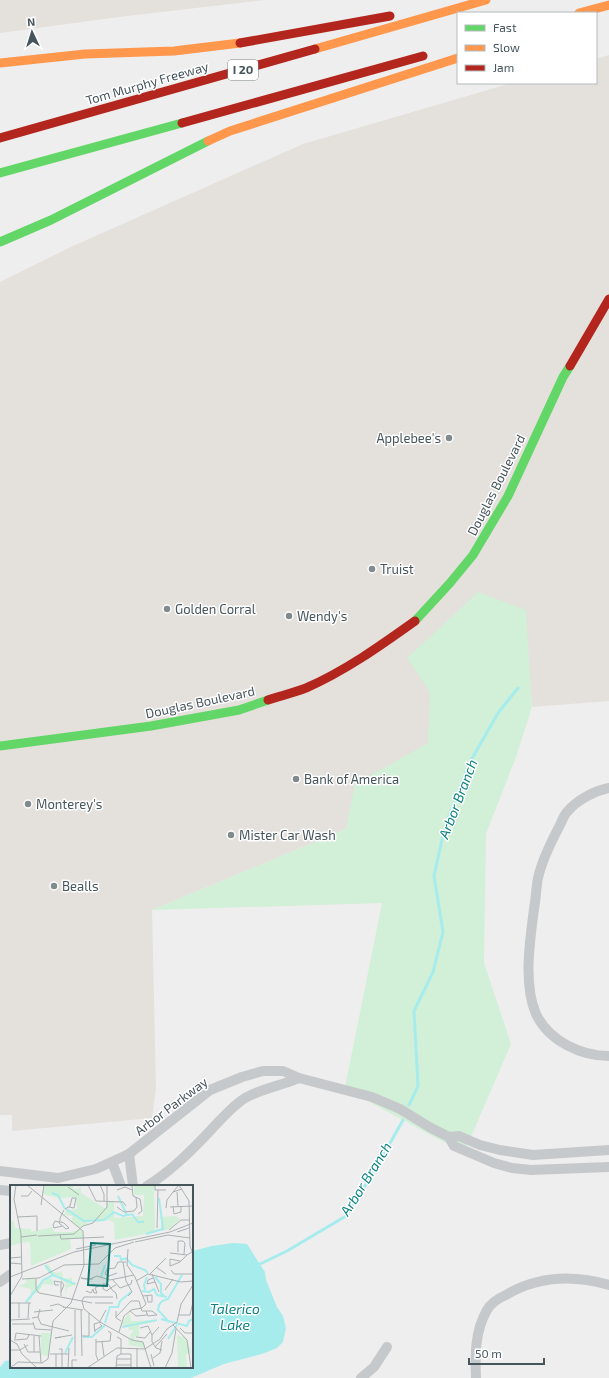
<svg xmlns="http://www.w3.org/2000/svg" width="609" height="1378" font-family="'Exo 2',sans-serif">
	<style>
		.commercial { fill: #e4e0dc }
		.green { fill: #d2efd7 }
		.water { fill: #a6eced }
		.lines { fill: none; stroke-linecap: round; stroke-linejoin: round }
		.stream { stroke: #a6eced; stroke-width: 3 }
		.street { stroke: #c6c9cb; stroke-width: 10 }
		.fast { stroke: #63d668; stroke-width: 9 }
		.slow { stroke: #ff974d; stroke-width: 9 }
		.jam { stroke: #b3261e; stroke-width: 9 }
		.poi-dot { fill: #818b8e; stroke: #fff; stroke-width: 1.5 }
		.labels { text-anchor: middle; stroke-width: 3; stroke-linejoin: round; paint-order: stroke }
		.shield { fill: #fff; stroke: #7e888c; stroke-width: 1 }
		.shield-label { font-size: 12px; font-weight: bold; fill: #46555b }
		.street-label { font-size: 13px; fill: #46555b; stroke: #fff }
		.poi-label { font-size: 13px; fill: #46555b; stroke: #fff; text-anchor: start }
		.water-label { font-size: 14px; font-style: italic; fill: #0c8283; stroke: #fff }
		.inset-river { fill: none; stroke: #a6eced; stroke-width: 2 }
		.inset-road { fill: none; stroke: #abb1b3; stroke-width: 1 }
		.view { fill: #0f766e; fill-opacity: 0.15; stroke: #0f766e; stroke-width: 2 }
		.inset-edge { fill: none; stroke: #46555b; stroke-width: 2 }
	</style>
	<rect width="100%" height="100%" fill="#efeeee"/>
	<g class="commercial">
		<polygon points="0,0 265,0 119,17 0,33"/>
		<polygon points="609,55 609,701 532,707 530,682 350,809 346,829 152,910 156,1088 152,1118 12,1131 12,1115 0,1115 0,282 73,246 303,144 512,83 596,83 596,59"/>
	</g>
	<polygon class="green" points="478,592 526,610 532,707 516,757 486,834 484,963 511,1044 464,1153 364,1099 344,1092 382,903 152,910 346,829 355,784 428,743 430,692 407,658 445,623"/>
	<polygon class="water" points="233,1243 247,1244 265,1272 266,1280 277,1307 283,1316 286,1328 283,1342 277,1348 262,1354 224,1364 191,1378 0,1378 0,1367 5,1361 11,1360 11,1367 192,1367 192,1251 212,1246"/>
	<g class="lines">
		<g class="stream">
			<polyline points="409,1105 418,1086 414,1011 433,972 443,932 434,876 445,826 470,762 498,713 518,688"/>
			<polyline points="260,1264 287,1251 346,1216 375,1170 403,1120"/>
		</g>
		<g class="street">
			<path d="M609,788C594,791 577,800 567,812C564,815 562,821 560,825C551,842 542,860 538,878C536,888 536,899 534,909C530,940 523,984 536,1014C549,1041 581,1056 609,1056"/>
			<polyline points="449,1137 459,1136 480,1145 500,1150 533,1155 609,1150"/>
			<polyline points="129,1154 133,1186"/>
			<polyline points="112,1162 121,1186"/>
			<polyline points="0,1171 58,1178 96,1169 129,1154 210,1090 242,1077 263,1071 283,1071 299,1078 372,1097 400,1109 431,1128 449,1137 454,1146 494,1163 512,1168 531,1170 609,1167"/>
			<path d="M147,1186C171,1171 190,1152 209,1132C219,1121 230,1109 242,1100C258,1089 281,1086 299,1078"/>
			<polyline points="0,1190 11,1191"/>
			<polyline points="0,1245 11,1243"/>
			<polyline points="0,1282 11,1274"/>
			<polyline points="361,1378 374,1367 387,1347"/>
			<path d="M476,1378C475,1354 475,1331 487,1310C491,1303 499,1298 506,1295C538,1276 574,1275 609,1285"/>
		</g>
		<g class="fast">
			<polyline points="0,173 182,123"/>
			<polyline points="0,242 51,220 208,141"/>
			<polyline points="415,621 450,583 473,555 508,496 563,377 570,366"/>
			<polyline points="0,746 151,726 239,710 268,700"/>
		</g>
		<g class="slow">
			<polyline points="579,13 609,5"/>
			<polyline points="315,49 486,0"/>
			<polyline points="0,63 85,54 174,51 240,43"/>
			<polyline points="208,141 230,131 458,58"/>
		</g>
		<g class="jam">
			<polyline points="240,43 390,16"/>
			<polyline points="182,123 423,56"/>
			<polyline points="0,138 315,49"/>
			<polyline points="570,366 609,299"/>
			<path d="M268,700C280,696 293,693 306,688C345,671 380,646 415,621"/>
		</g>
	</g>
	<g class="poi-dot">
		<circle cx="449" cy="438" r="4"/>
		<circle cx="372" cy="569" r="4"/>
		<circle cx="167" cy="609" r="4"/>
		<circle cx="289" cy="616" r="4"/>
		<circle cx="296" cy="779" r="4"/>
		<circle cx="28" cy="804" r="4"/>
		<circle cx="231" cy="835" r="4"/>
		<circle cx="54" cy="886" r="4"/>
	</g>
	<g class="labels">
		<rect class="shield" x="228" y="60" width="30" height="20" rx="3"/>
		<g class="shield-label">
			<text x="243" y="74">I 20</text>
		</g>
		<g class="street-label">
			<text transform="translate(147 83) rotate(-16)" y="5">Tom Murphy Freeway</text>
			<text transform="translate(496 485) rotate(-63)" y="5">Douglas Boulevard</text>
			<text transform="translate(200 702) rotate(-12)" y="5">Douglas Boulevard</text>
			<text transform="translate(171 1106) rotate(-37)" y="5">Arbor Parkway</text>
		</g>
		<g class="poi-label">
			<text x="441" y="443" text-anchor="end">Applebee's</text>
			<text x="380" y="574">Truist</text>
			<text x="175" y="614">Golden Corral</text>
			<text x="297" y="621">Wendy's</text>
			<text x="304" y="784">Bank of America</text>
			<text x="36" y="809">Monterey's</text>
			<text x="239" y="840">Mister Car Wash</text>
			<text x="62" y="891">Bealls</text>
		</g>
		<g class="water-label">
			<text transform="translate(458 799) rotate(-69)" y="5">Arbor Branch</text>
			<text transform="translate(366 1179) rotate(-58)" y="5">Arbor Branch</text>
			<text x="235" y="1314">Talerico<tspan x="235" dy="16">Lake</tspan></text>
		</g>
	</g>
	<g transform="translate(10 1185)">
		<rect width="183" height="183" fill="#efeeee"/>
		<path d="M34,0H62L65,5L71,2V8L96,24L97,16L104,17V33L133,31L134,10H124V0H144L145,47L105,55L104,38L100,35L84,37L76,35L75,37L79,38L70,43L61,36L63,31L54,30L58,23L60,25L67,24L66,12L48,13L32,9ZM165,31L170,34L159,44L151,46V32ZM0,34L4,37L5,43L21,44V47L42,42L44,47H61L71,44L74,53L60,54L61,64L21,81L20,57L12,58V51L11,58L0,61ZM38,79L42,86L47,88L52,86L53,93H62V97L68,99L57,103L55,111L56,98L39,88L34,81ZM17,93L26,94L27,102L37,93L42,94L44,100L33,99L28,108L22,109V114L20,113L21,104L8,101L16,98ZM119,127L121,136L145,135V137L129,140V151L124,152L125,155L132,156L135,163L119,160L118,153L121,154L120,150L124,145H119L118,141L111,139ZM31,148H41L39,171L31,170ZM167,150L175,153L180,163L181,168L176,169L177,183H168Z" fill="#d2efd7"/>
		<path class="inset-river" d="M42,8L48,10L55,24M108,11L117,30M56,24L74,36L94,35L104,27M103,27L113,31L122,29L128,37H134M136,49L153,44L149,13M104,71H110L111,75L116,73M116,73L122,80L135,85L138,88M35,80L43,90M91,92L95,80M145,92L151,99V108L154,111M27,104L33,95L43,90L65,99M135,105L134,100L137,92M132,106L139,107L144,104L147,110L157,112M16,117L26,105M151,134L177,141L179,136L183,134M159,137L148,125L149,120L152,116L158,114L172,90M95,138L100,122H108L110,116L121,107M112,142L147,135M73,152H82L95,140M158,154L167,140M55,168L63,152"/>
		<path class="inset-road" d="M78,0L86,16L113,17L116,21M90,0L94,9V16M145,0V5H156M169,0L163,7L172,4M169,0L179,16L180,61L183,69M122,1L123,11L130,14L132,26L128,29M58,2L69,10M107,5L115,2L122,5M167,7L168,21M11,11H18L22,6M31,20L34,0M163,21L164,29L171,27V21M107,22L114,27L124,26L127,22L126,12M160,22L183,21M156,23L157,15L163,7M55,24L60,21L62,13H66L64,23L59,22M8,32L27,31V46M52,41L44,43L43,40L45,36L49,37H51L54,38L59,43L56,44L49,38V37L50,36V33L54,25M147,43L148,5M159,45L171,35H179M167,47L179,43M50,49L51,54L94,52M28,51L64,49L73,41L83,38L97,22V0M11,52L27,50M125,57L158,50L180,53M66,64L86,60M168,67V56H173L175,58L174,69M160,68L177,70L182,67M0,73L12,72M170,76L160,74V81L170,77L177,70M113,77L116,96L122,107L118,111M0,78L12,79M146,82L156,89M161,85L164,89H183M107,88L99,91L95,89L97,84L105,83L108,77H116M140,89L156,73M142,89L149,107M0,92L64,67L160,47L183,38M143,93L138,95L137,99L145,97M12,94L29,93L54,80L89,79L105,63L124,57M26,94V104L29,108L72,116L74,124L90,137L122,155L133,157L141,183M83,94H75L71,93L80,94L87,91L100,95L124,90M102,94L110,103L121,99L122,95M126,96L138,89L171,97L183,96M49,100H45L44,96L50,97M106,100L102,102L101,103L99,104L97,106L93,104V99H98L101,103L102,105L106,108L107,114M155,105L163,94M76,106L81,108L83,104L84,108M51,107L54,100L51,96V111M84,108H87L85,103L90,100M0,111L12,91L11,49L4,14L6,0M133,111L142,110V117H138L137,111M74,112H103M74,112L72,116L82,118M0,118H21M9,118V133M85,118H103M40,121L48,119L54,122M53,122L73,125M71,125L72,171M106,126V133L111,136M120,126L126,131L137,130M24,127L43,125M169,130H180L183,117M28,132L31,139L59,146M106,132L121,116H129L132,126H142L147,130L138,131L136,126M18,133L19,118M22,133L28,132L30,124M0,135L20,134M90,136L96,125M23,137L25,144L41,145M2,139H23M163,140L177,155L181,183M149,142L142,150V157L146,163L152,165M130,143L138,141L142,150M170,143L175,148H183M84,146L92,141L90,139M85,147L84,139L91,137M109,147L114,131L121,125L132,123L136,119L125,92L117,80L118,64M29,151L31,178M72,151H79V128M51,152L45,153L62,150M126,152L135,153L140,147M5,154L6,148L31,151M86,154V170L88,175M0,155L7,159L12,169L27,183M4,155L17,154L19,150M86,157L100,156L101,148L98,146M92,157L94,171M14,159L18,167H30M145,162L157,149M49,164H52V183M0,165H10L18,160M24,167V151M40,169H59M111,169H121V183M141,169L144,181M65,171V125M143,173L150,168L152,156M107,174H121M106,180H121M0,183L8,177L32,178L38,174L43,136L61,118L74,80L73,46L17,0M46,183V169M58,183L59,163M62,183V175H67M77,183L107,163L135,164L150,154L157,144L167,137L171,119L183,100M106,183L107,171L111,169V154L107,152M127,183V163M155,183L162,168L166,144"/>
		<path class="view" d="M81,58L100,59L97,101L78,100Z"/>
		<rect width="183" height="183" class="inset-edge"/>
	</g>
	<rect x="457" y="12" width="140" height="72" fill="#ffffff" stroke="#b5bbbd"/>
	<rect x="465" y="25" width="20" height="6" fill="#63d668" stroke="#b5bbbd"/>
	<text x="493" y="32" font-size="12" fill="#46555b">Fast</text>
	<rect x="465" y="45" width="20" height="6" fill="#ff974d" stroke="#b5bbbd"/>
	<text x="493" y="52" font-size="12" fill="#46555b">Slow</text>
	<rect x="465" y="65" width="20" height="6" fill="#b3261e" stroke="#b5bbbd"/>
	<text x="493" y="72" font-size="12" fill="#46555b">Jam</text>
	<g transform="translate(32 32) rotate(356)" stroke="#ffffff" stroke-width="3" paint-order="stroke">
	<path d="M0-3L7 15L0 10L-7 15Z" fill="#46555b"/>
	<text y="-6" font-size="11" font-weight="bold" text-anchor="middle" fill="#46555b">N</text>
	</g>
	<path d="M469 1358v6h75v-6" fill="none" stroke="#46555b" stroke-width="2"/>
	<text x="475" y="1358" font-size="12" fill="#46555b" stroke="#ffffff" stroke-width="3" paint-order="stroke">50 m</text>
</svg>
